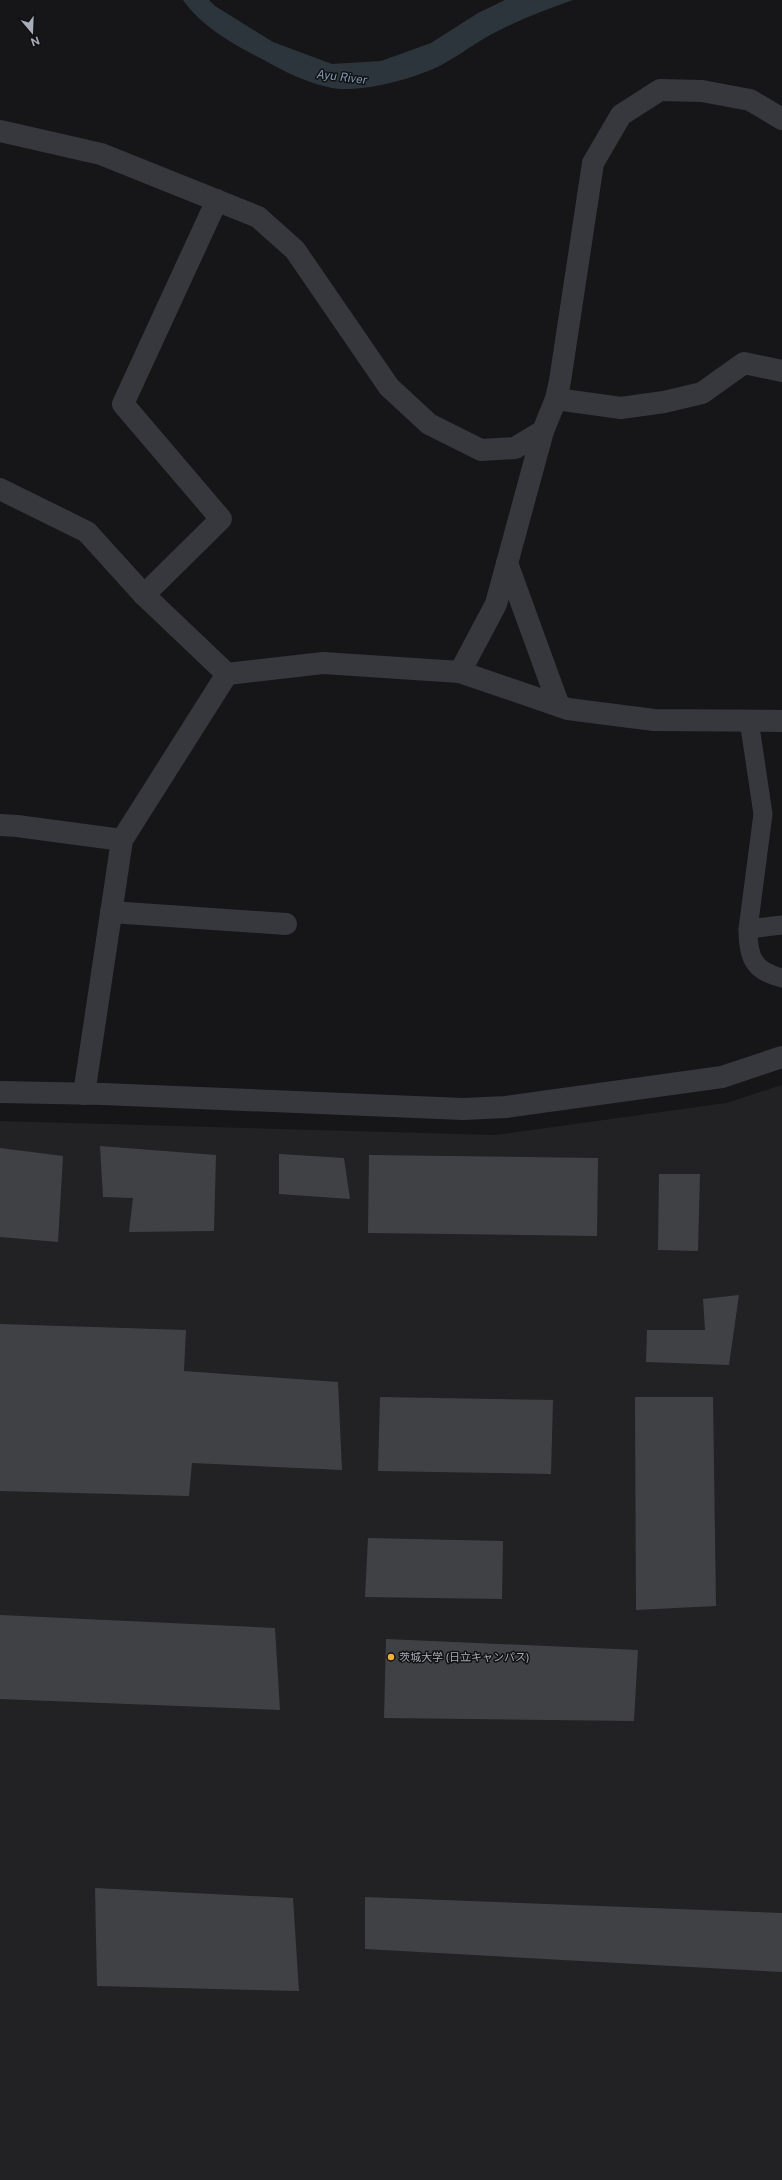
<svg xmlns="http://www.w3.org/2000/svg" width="782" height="2180" font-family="'Public Sans','Noto Sans JP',sans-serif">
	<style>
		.built { fill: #222225 }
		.water { fill: #2c353c }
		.building { fill: #404145 }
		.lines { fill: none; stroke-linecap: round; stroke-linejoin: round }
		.lane { stroke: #37383d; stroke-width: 19 }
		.street { stroke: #37383d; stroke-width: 22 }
		.poi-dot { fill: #f2b134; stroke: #111113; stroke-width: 1.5 }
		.labels { text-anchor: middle; stroke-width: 3; stroke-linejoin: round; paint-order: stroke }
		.poi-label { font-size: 11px; fill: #a8adb8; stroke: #111113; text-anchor: start }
		.water-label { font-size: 12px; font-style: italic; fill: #7f9bb3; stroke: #111113 }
	</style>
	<rect width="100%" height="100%" fill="#161618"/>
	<polygon class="built" points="782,1085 782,2180 0,2180 0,1121 495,1135 726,1103"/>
	<path class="water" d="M183,0H209L215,6L273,42L332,64L381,61L431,43L478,13L505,0H573C545,10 518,20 492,34C475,43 460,55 443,64C416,79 361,93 332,88C306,83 284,71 262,59C234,45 201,26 183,0Z"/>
	<g class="building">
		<polygon points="100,1146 216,1155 214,1231 129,1232 133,1198 103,1197"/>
		<polygon points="0,1148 63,1156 58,1242 0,1237"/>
		<polygon points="279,1154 344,1158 350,1199 279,1194"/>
		<polygon points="369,1155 598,1158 597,1236 368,1233"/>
		<polygon points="659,1174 700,1174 698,1251 658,1250"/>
		<polygon points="739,1295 729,1365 646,1362 647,1330 705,1330 703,1299"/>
		<polygon points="0,1324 186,1330 184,1371 338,1382 342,1470 192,1463 189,1496 0,1491"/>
		<polygon points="380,1397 553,1400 551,1474 378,1471"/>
		<polygon points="635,1397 713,1397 716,1606 636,1610"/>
		<polygon points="368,1538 503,1541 502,1599 365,1597"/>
		<polygon points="0,1615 275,1628 280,1710 0,1699"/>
		<polygon points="386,1639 638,1650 634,1721 384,1718"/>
		<polygon points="95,1888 293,1898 299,1991 97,1986"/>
		<polygon points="365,1897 782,1913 782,1972 365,1949"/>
	</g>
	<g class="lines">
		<g class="lane">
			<polyline points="749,720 763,814 748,929 782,925"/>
			<path d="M748,929C748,957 753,971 782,978"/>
		</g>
		<g class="street">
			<polyline points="0,131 101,154 258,217 295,250 389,387 429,424 481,450 515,448 543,431 556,399 560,381 593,163 621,115 660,90 702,91 750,100 782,119"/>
			<polyline points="556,399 621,408 664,402 702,393 744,363 782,371"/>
			<polyline points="0,489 87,532 144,595 227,674 122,840 84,1094"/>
			<polyline points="507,563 559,706"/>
			<polyline points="144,595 221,519 123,404 217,200"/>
			<polyline points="460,672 568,709 654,720 782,721"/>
			<polyline points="227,674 323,663 460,672 496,604 543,431"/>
			<polyline points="0,825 17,826 122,840"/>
			<polyline points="111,912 286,924"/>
			<polyline points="0,1092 103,1094 463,1109 506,1107 722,1077 782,1057"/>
		</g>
	</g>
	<circle class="poi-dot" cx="391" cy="1657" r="4"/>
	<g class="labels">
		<g class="poi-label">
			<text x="399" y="1661">茨城大学 (日立キャンパス)</text>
		</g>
		<g class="water-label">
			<text transform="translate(342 77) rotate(7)" y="4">Ayu River</text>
		</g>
	</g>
	<g transform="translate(32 32) rotate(161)" stroke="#111113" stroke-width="3" paint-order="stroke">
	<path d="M0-3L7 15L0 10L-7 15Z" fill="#a8adb8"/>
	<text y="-6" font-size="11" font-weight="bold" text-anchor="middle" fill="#a8adb8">N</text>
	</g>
</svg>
